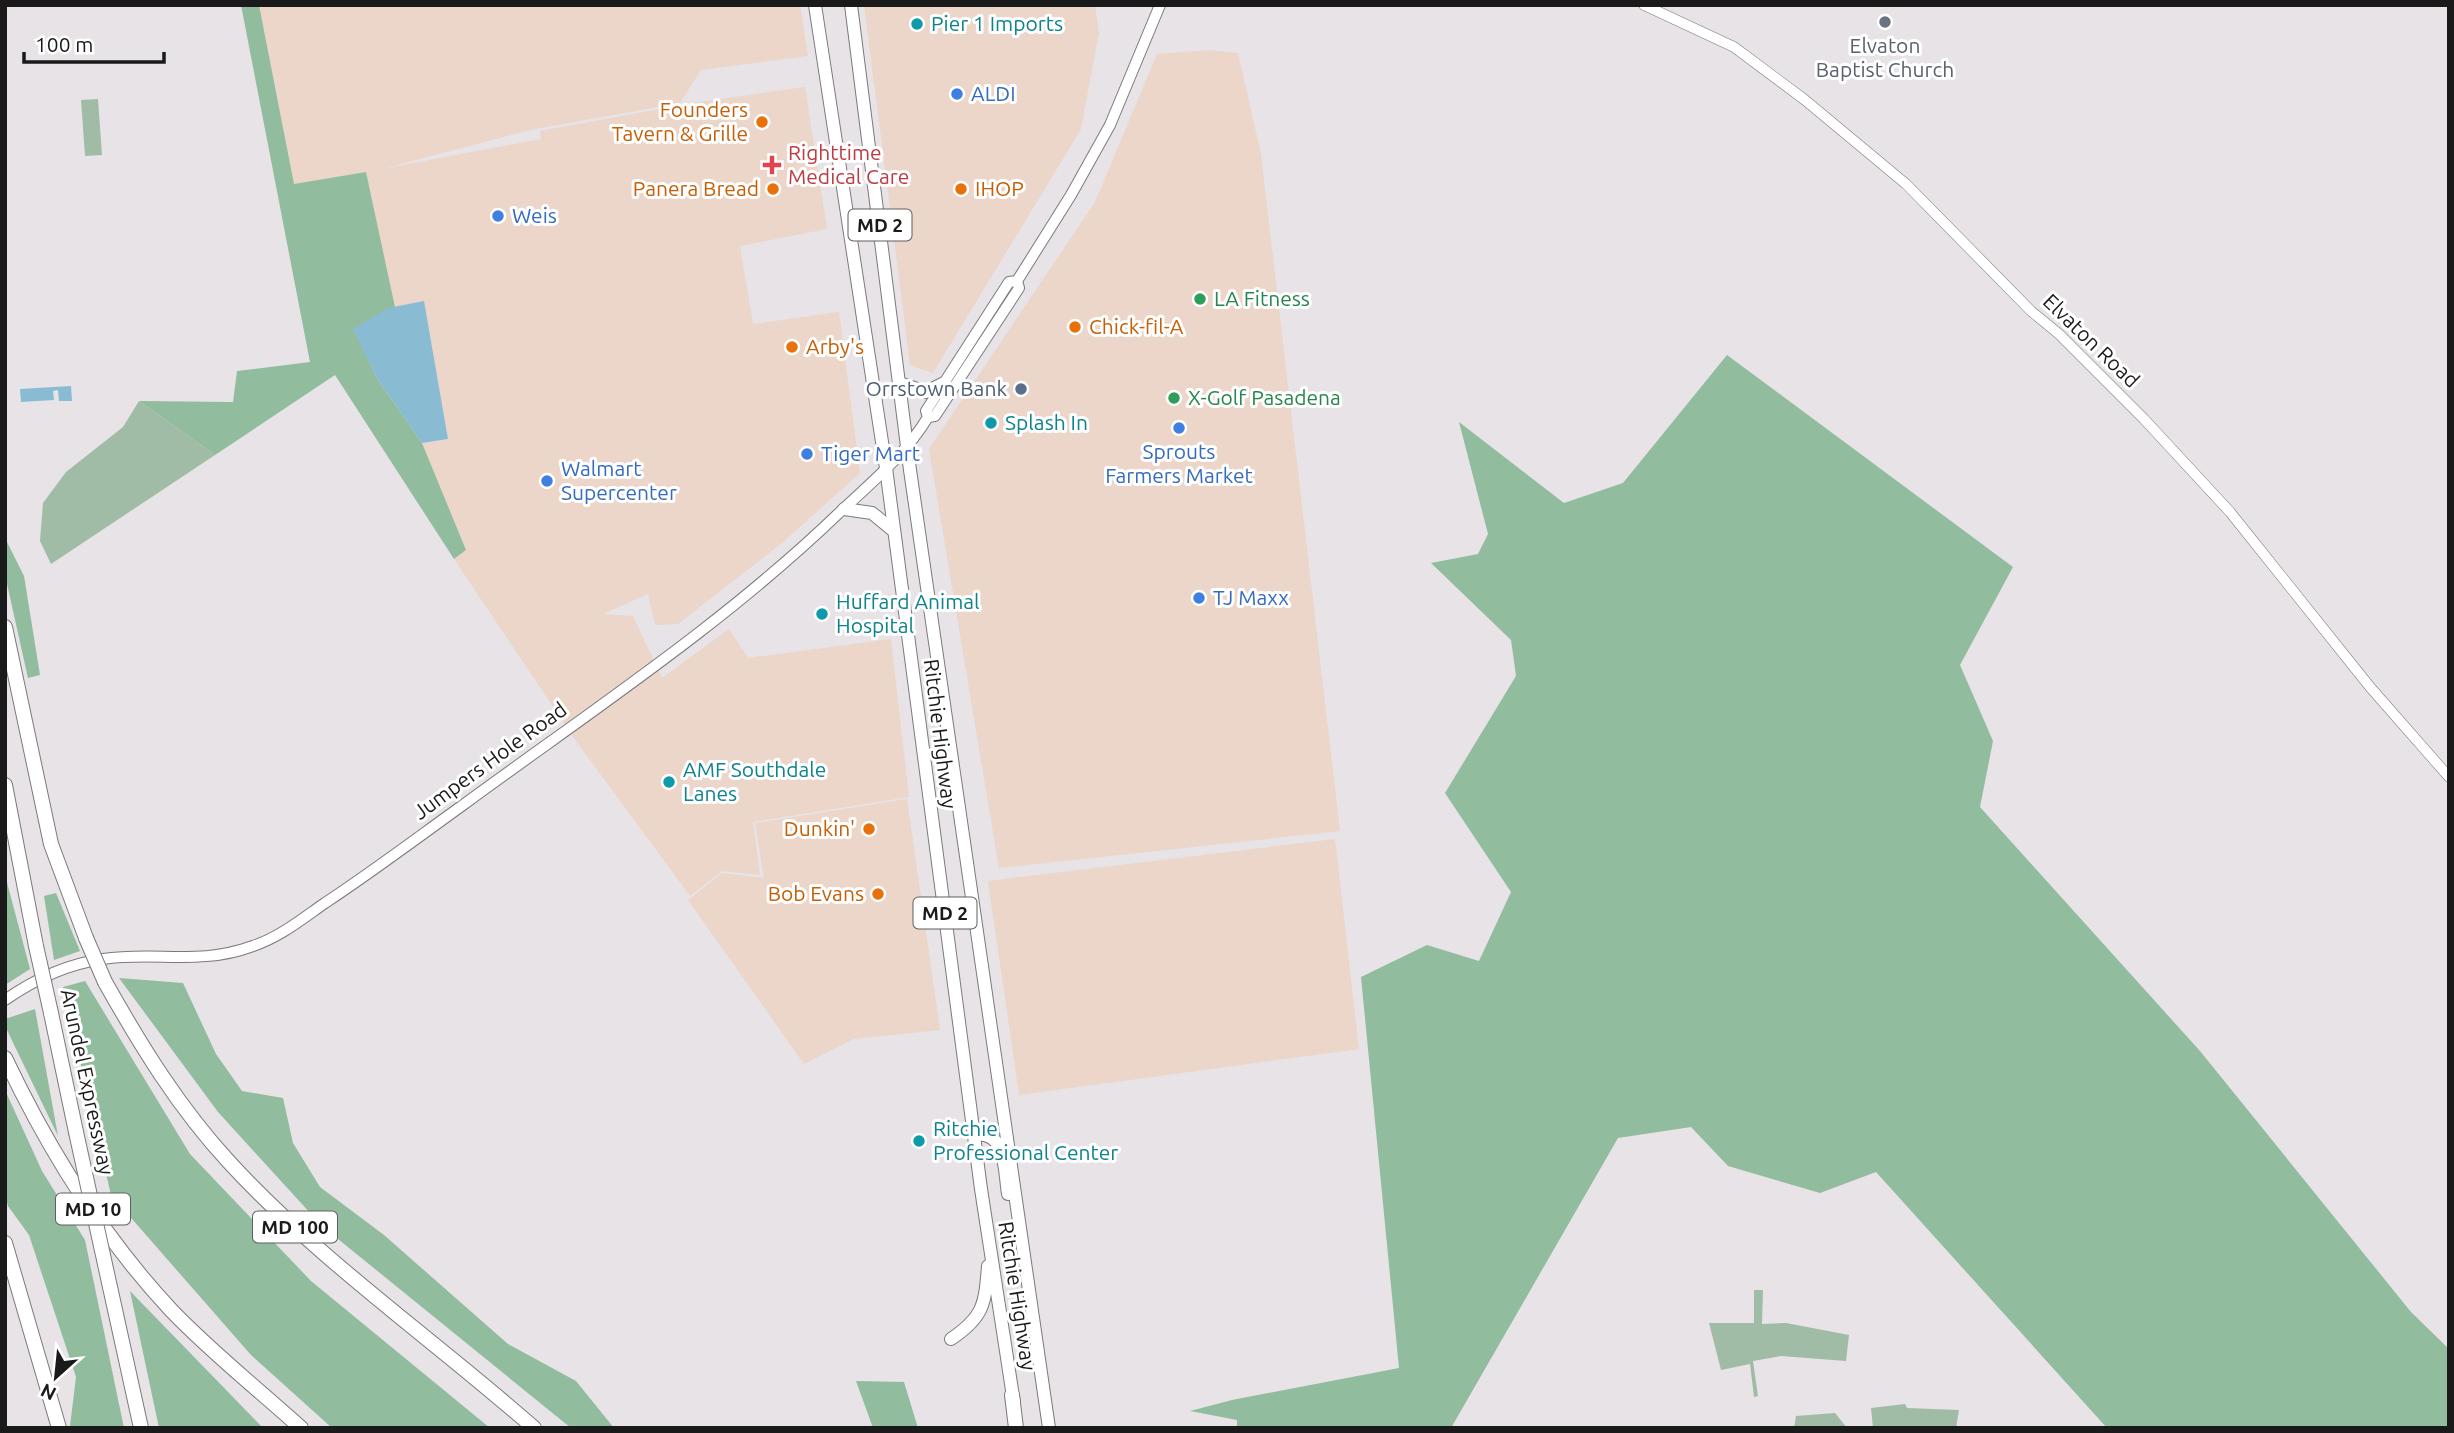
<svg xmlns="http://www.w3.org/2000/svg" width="2454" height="1433" font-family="Ubuntu,sans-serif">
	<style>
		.commercial { fill: #ebd6c9 }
		.green { fill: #a0bca7 }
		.forest { fill: #92bc9e }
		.water { fill: #89bbd2 }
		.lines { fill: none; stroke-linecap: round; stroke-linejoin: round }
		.tertiary-casing { stroke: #7c797c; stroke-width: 11 }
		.secondary-casing { stroke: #7c797c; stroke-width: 12 }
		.primary-casing { stroke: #7c797c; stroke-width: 14 }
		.motorway-casing { stroke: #7c797c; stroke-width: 16 }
		.tertiary { stroke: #fff; stroke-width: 10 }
		.secondary { stroke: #fff; stroke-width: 10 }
		.primary { stroke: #fff; stroke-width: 12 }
		.motorway { stroke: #fff; stroke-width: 14 }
		.motorway-bridge-casing { stroke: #7c797c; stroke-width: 16; stroke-linecap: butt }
		.motorway-bridge { stroke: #fff; stroke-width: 14 }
		.worship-dot { fill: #6b7280; stroke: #fff; stroke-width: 2.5 }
		.culture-dot { fill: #0f9aa8; stroke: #fff; stroke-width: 2.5 }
		.shop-dot { fill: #3f7fe0; stroke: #fff; stroke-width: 2.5 }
		.food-dot { fill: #e8710a; stroke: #fff; stroke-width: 2.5 }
		.health-dot { fill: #e0444e; stroke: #fff; stroke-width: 2.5 }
		.leisure-dot { fill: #2e9e5b; stroke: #fff; stroke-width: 2.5 }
		.service-dot { fill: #5c6f8a; stroke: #fff; stroke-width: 2.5 }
		.labels { text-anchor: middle; stroke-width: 6; stroke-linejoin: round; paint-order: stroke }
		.shield { fill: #fff; stroke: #5f5f5f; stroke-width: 2 }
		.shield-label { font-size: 19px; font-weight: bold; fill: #1b1a1b }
		.culture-label { font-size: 21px; fill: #0d838f; stroke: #fff; text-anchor: start }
		.worship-label { font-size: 21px; fill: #5b616d; stroke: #fff }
		.shop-label { font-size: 21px; fill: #366cbe; stroke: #fff; text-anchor: start }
		.food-label { font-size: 21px; fill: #c56008; stroke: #fff; text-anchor: end }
		.health-label { font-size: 21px; fill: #be3a42; stroke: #fff; text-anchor: start }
		.leisure-label { font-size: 21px; fill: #27864d; stroke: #fff; text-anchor: start }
		.street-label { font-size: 21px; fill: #1b1a1b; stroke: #fff }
		.service-label { font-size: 21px; fill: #4e5e75; stroke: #fff; text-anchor: end }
	</style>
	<rect width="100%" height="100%" fill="#e7e3e7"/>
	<g class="commercial">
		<polygon points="259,5 800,5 808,56 701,70 680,103 530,130 382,169 541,139 540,131 699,102 805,87 827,229 740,246 753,324 839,312 860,473 782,543 678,624 655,625 648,594 603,614 633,616 662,678 729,629 748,658 891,639 909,797 753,822 760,875 722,871 690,896 576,741 454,559 466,550 422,443 448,439 424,302 395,307 366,172 294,185"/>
		<polygon points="864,5 1095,5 1099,33 1081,129 933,373 910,365"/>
		<polygon points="1210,50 1238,53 1261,154 1340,831 999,868 929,449 1095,202 1157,54"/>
		<polygon points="907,799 940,1030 854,1039 804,1064 688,900 722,873 764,878 755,823"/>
		<polygon points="1335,839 1359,1049 1019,1095 988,881"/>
	</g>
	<g class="green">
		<polygon points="98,99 102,155 85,156 81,100"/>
		<polygon points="139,401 215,455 51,564 40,541 43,503 66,472 123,427"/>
		<polygon points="1754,1290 1763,1290 1762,1324 1786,1323 1849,1335 1846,1361 1781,1356 1753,1361 1758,1396 1754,1397 1750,1364 1721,1370 1709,1323 1754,1323"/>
		<polygon points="1905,1404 1907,1408 1959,1410 1956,1428 1873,1428 1871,1408"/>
		<polygon points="1835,1413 1847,1428 1794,1428 1796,1416"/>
	</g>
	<g class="forest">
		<polygon points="241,5 259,5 294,184 366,172 395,307 354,329 376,377 422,443 466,550 454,559 335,375 215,455 139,401 233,402 237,371 310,362"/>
		<polygon points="1727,355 2013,567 1960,665 1993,741 1980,807 2200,1051 2411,1312 2449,1349 2449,1428 2107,1428 1876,1172 1820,1193 1728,1166 1691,1127 1618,1138 1451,1428 1237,1428 1237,1420 1190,1411 1232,1400 1399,1368 1361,977 1427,945 1479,961 1511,892 1445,793 1516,676 1511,640 1431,563 1478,554 1488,534 1459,422 1564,503 1623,483"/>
		<polygon points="5,538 24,576 40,675 28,678 5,575"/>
		<polygon points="5,875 30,969 5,985"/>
		<polygon points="56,893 80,951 54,960 44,896"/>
		<polygon points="119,978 183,983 216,1054 242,1091 283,1098 293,1143 320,1187 384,1235 508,1344 576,1381 614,1428 571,1428 322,1226 218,1112"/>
		<polygon points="85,981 190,1154 311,1281 490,1428 332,1428 251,1355 111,1195 63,987"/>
		<polygon points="35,1009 58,1136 5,1026 5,1019"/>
		<polygon points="5,1090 42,1171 85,1240 124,1428 70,1426 76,1377 29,1235 8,1206 5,1196"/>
		<polygon points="130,1291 263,1428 159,1428"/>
		<polygon points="856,1381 904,1382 918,1428 873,1428"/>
	</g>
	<g class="water">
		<polygon points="424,301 448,439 422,443 376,377 353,329 388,308"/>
		<polygon points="71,386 72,401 59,401 58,390 53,391 54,400 21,402 20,389"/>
	</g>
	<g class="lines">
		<defs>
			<polyline id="tertiary" points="1644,5 1734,47 1805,100 1906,184 2031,311 2059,334 2144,419 2230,512 2370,687 2449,777"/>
			<g id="secondary">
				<polyline points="928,417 935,416 1019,288 1017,281"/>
				<path d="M5,1000C35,979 67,964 103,959C156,951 199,966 253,946C280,937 302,919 325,903C372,872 417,838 463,805C591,711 725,623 840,512C871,483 906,454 928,417L926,411L1009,282L1017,281L1071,195L1110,125L1160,5"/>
			</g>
			<g id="primary">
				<polyline points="815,5 886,468 981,1189 1014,1403"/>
				<polyline points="851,5 910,470 1049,1428"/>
				<polyline points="902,384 926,392 944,383"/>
				<polyline points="844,509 872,513 894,531"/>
				<path d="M974,1135C1007,1130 1004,1169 1008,1194"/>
				<path d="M951,1339C984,1317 985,1304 988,1266"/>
			</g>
			<g id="motorway">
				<polyline points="5,627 51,844 86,938"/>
				<polyline points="5,785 36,946"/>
				<path d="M105,982C141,1046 179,1108 229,1162C320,1261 433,1339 534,1428"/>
				<polyline points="51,1013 76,1132"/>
				<path d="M5,1058C49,1151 101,1235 171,1310C211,1352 258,1389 301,1428"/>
				<polyline points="5,1243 59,1428"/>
				<polyline points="110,1287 141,1428"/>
				<polyline points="1012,1395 1016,1428"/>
			</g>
		</defs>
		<use href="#tertiary" class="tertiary-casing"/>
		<use href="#secondary" class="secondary-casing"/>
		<use href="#primary" class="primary-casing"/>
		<use href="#motorway" class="motorway-casing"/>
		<use href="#tertiary" class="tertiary"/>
		<use href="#secondary" class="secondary"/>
		<use href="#primary" class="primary"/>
		<use href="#motorway" class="motorway"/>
		<defs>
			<g id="motorway-bridge">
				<polyline points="86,938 105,982"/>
				<polyline points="36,946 51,1013"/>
				<polyline points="76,1132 110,1287"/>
			</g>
		</defs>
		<use href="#motorway-bridge" class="motorway-bridge-casing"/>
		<use href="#motorway-bridge" class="motorway-bridge"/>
	</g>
	<circle class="worship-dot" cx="1885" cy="22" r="7"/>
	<g class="culture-dot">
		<circle cx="917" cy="24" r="7"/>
		<circle cx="991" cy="423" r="7"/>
		<circle cx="822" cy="614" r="7"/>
		<circle cx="669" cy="782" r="7"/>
		<circle cx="919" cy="1141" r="7"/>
	</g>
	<g class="shop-dot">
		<circle cx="957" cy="94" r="7"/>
		<circle cx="498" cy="216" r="7"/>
		<circle cx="1179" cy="428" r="7"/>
		<circle cx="807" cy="454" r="7"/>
		<circle cx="547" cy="481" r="7"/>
		<circle cx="1199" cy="598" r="7"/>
	</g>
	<g class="food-dot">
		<circle cx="762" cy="122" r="7"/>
		<circle cx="773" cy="189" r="7"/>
		<circle cx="961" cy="189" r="7"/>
		<circle cx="1075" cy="327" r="7"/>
		<circle cx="792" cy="347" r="7"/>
		<circle cx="869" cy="829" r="7"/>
		<circle cx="878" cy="894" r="7"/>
	</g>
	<path class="health-dot" d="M768.5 154.5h7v7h7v7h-7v7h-7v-7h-7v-7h7z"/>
	<g class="leisure-dot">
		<circle cx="1200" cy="299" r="7"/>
		<circle cx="1174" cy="398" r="7"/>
	</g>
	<circle class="service-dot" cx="1021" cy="389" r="7"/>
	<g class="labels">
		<g class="shield">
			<rect x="848.5" y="209.5" width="63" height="31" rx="5"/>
			<rect x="913.5" y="897.5" width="63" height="31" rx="5"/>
			<rect x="56" y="1193.5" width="74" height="31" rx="5"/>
			<rect x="253" y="1211.5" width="84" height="31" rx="5"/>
		</g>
		<g class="shield-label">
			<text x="880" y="232">MD 2</text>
			<text x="945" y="920">MD 2</text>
			<text x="93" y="1216">MD 10</text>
			<text x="295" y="1234">MD 100</text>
		</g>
		<g class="culture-label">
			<text x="931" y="31">Pier 1 Imports</text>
			<text x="1005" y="430">Splash In</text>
			<text x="836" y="609">Huffard Animal<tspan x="836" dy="24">Hospital</tspan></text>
			<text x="683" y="777">AMF Southdale<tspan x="683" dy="24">Lanes</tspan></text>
			<text x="933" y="1136">Ritchie<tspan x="933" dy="24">Professional Center</tspan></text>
		</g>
		<g class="worship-label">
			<text x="1885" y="53">Elvaton<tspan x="1885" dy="24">Baptist Church</tspan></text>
		</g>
		<g class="shop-label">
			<text x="971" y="101">ALDI</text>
			<text x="512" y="223">Weis</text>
			<text x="1179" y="459" text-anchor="middle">Sprouts<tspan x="1179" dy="24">Farmers Market</tspan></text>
			<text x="821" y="461">Tiger Mart</text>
			<text x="561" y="476">Walmart<tspan x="561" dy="24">Supercenter</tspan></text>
			<text x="1213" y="605">TJ Maxx</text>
		</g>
		<g class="food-label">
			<text x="748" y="117">Founders<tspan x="748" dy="24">Tavern &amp; Grille</tspan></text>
			<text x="759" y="196">Panera Bread</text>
			<text x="975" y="196" text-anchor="start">IHOP</text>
			<text x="1089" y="334" text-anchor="start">Chick-fil-A</text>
			<text x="806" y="354" text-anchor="start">Arby's</text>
			<text x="855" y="836">Dunkin'</text>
			<text x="864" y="901">Bob Evans</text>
		</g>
		<g class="health-label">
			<text x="788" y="160">Righttime<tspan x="788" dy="24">Medical Care</tspan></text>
		</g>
		<g class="leisure-label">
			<text x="1214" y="306">LA Fitness</text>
			<text x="1188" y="405">X-Golf Pasadena</text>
		</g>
		<g class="street-label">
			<text transform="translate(2091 341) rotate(44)" y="7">Elvaton Road</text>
			<text transform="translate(940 734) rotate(83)" y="7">Ritchie Highway</text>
			<text transform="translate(490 761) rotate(-36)" y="7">Jumpers Hole Road</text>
			<text transform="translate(87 1082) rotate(78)" y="7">Arundel Expressway</text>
			<text transform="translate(1017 1296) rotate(81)" y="7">Ritchie Highway</text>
		</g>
		<g class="service-label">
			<text x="1007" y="396">Orrstown Bank</text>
		</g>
	</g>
	<rect width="2454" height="1433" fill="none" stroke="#1b1a1b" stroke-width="14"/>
	<g transform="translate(56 1377) rotate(207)" stroke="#ffffff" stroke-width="5" paint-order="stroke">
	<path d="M0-5L12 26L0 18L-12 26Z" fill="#1b1a1b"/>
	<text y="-10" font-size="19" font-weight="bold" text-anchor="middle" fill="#1b1a1b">N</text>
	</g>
	<path d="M24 52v10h140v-10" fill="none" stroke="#1b1a1b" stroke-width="3.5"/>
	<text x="35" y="52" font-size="21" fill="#1b1a1b" stroke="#ffffff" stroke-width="5" paint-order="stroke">100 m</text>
</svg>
